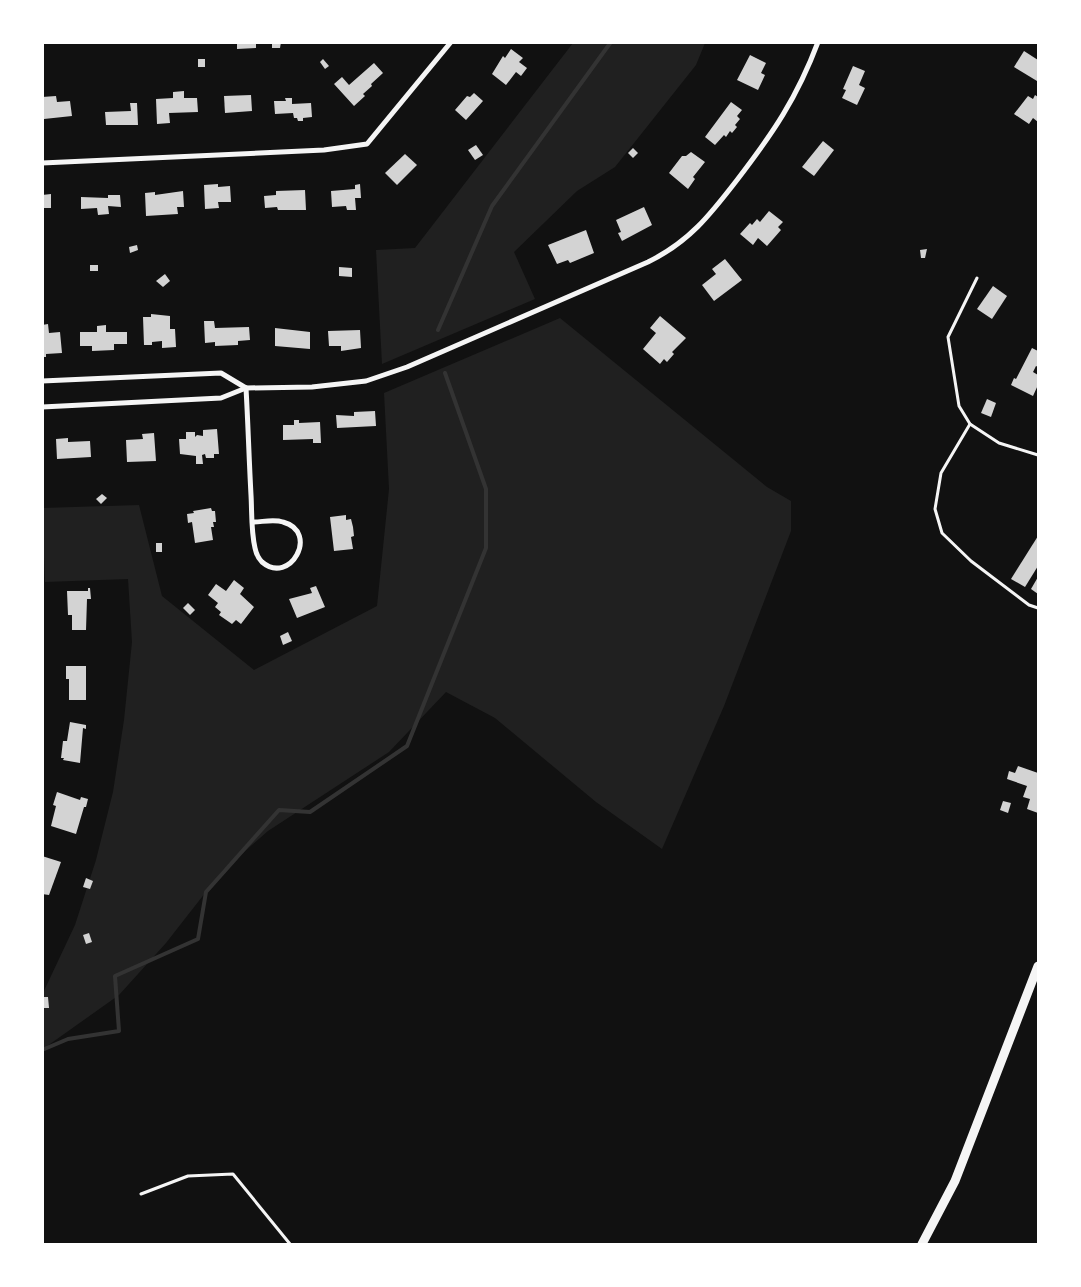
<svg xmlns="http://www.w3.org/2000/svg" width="1081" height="1287" font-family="'DejaVu Sans',sans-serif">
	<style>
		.green { fill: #202020 }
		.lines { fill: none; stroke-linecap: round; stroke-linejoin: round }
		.stream { stroke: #333; stroke-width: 4 }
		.building { fill: #d3d3d3 }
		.service { stroke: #f5f5f5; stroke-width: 3 }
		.minor { stroke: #f5f5f5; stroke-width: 5 }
		.secondary { stroke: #f5f5f5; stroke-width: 9 }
	</style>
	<rect width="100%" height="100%" fill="#111"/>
	<g class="green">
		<polygon points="573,43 705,43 696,65 615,167 577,191 514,252 535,299 382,364 376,250 415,248"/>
		<polygon points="560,318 767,487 791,501 791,531 724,706 662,849 596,802 495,718 446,692 389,752 268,831 223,870 166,943 119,995 43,1049 43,993 75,925 96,860 113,792 124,720 132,642 128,579 45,582 42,508 139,505 162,596 254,670 377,606 389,489 384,393"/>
	</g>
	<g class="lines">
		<g class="stream">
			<polyline points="438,330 492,206 611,42"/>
			<polyline points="42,1050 68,1039 119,1031 115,976 198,939 206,892 279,810 310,812 407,746 486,548 486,489 445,373"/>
		</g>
	</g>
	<g class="building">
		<polygon points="237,42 256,42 256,48 237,49"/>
		<polygon points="272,42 281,42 280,48 272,48"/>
		<polygon points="511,49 523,58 519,62 527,68 521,76 516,72 506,85 492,74 503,56 505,58"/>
		<polygon points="1024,51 1038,60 1037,81 1014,67"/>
		<polygon points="750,55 766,63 761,73 765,75 758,90 737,80"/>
		<rect x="198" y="59" width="7" height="8"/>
		<polygon points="323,59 329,66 325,69 320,62"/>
		<polygon points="374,63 383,73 371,84 372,86 363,94 365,96 354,106 334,84 342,77 349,85"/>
		<polygon points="853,66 865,71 859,85 865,88 857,105 842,98 846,90 843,89"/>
		<polygon points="184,91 184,98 197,98 198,112 169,113 170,123 157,124 156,99 173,98 173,92"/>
		<polygon points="474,93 483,101 466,120 455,110 467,96 470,97"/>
		<polygon points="251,95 252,111 225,113 224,96"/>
		<polygon points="1035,95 1038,97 1038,122 1033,118 1029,124 1014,114 1028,96 1033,99"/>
		<polygon points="56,96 57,102 70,101 72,116 44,119 42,97"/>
		<polygon points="285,98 292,98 292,104 311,103 312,117 303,118 303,121 298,121 297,118 294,118 293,113 275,114 274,101 286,101"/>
		<polygon points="731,102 742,110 737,116 740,119 735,125 737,127 732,133 730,131 726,137 724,135 715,145 705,137"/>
		<polygon points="130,103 137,103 138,125 106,125 105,112 131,111"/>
		<polygon points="823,141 834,150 814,176 802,167"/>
		<polygon points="476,145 483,155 475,160 468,150"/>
		<polygon points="633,148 638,153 633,158 628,153"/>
		<polygon points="691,152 705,162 693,177 695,179 688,189 669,173 682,156 686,156"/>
		<polygon points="405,154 417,165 397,185 385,173"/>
		<polygon points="218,184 218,187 230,186 231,202 218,202 219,208 205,209 204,185"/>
		<polygon points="360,184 361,198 355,198 356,210 347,210 346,206 332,207 331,191 355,189 355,185"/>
		<polygon points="305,190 306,210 278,210 277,207 265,208 264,196 276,195 276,191"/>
		<polygon points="183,191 184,207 177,207 178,214 146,216 145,193 155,192 155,195"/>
		<polygon points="51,194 51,208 42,208 42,195"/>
		<polygon points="108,195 120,195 121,207 108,206 109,214 98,215 97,208 81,209 81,197 108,198"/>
		<polygon points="644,207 652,225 622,241 618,233 621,232 616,220"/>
		<polygon points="769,211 783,222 778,227 781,230 767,246 758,238 753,245 740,234 750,223 752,225 757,219 760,222"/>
		<polygon points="586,230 594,253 570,263 568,260 557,264 548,245"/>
		<polygon points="137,245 138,250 130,253 129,247"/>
		<polygon points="927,249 925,258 921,258 920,250"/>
		<polygon points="725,259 742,280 714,301 702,285 716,274 712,269"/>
		<rect x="90" y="265" width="8" height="6"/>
		<polygon points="339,267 352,268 352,277 339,276"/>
		<polygon points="165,274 170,281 163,287 156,281"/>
		<polygon points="993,286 1007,296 992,319 977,309"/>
		<polygon points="151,314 170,316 170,329 175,329 176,347 162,348 162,341 152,342 152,345 144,345 143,317 151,317"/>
		<polygon points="660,316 686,338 672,352 674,354 667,362 664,359 660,364 643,349 656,333 650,328"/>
		<polygon points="204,321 214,321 215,328 249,327 250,340 238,341 238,345 215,346 215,342 205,343"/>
		<polygon points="48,324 49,333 60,332 62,353 46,354 46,357 42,357 42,325"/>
		<polygon points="106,325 106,332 127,332 127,344 114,344 114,350 92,351 92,346 80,346 80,332 97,332 97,326"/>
		<polygon points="275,328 310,332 310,349 275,346"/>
		<polygon points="360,330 361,348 341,351 341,346 329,346 328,331"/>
		<polygon points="1032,348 1038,351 1038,367 1036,366 1033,372 1038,375 1038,385 1033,396 1011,385 1014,378 1016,379"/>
		<polygon points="987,399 996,403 991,417 981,413"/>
		<polygon points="375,411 376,426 337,428 336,415 354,416 354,412"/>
		<polygon points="294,420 299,420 299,423 320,422 321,443 313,443 313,439 283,440 283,425 294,425"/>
		<polygon points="217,429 219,454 214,454 214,458 206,458 205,454 202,455 203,464 196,464 196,456 180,454 179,439 186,439 186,432 195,432 195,437 197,435 203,436 203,430"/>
		<polygon points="154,433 156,461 127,462 126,440 143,439 142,434"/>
		<polygon points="68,438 68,442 90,441 91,457 57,459 56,439"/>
		<polygon points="102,494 107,498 101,504 96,499"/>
		<polygon points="211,508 212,511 215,511 216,522 213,522 214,527 211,527 213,540 195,543 192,522 188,523 187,514 194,513 193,511"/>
		<polygon points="346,515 346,520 351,519 353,527 354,536 351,537 353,549 334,551 330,517"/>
		<polygon points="1038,536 1038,566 1025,587 1011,579"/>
		<rect x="156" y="543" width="6" height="9"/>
		<polygon points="1038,577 1038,594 1031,589"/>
		<polygon points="234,580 244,588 240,594 254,607 241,624 236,620 232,624 219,615 221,612 215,607 218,603 208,595 216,584 226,591"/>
		<polygon points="316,586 325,607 297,618 289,599 312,593 310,588"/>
		<polygon points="88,588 90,588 91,599 87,599 86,630 72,630 72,615 68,615 67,591 88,591"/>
		<polygon points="188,603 195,610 190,615 183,608"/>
		<polygon points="288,632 292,641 283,645 280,636"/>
		<polygon points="66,666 86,666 86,700 69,700 69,679 66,679"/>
		<polygon points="70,722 86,725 86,729 83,728 80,763 63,760 64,758 61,758 63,741 67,741"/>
		<polygon points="1018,766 1038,773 1038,813 1027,809 1030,799 1023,797 1027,786 1007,779 1009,771 1015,773"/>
		<polygon points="57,792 80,800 81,797 88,799 86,807 84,807 76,834 51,826 56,806 53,805"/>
		<polygon points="1003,801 1011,803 1008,813 1000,810"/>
		<polygon points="42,856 61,862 49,895 42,894"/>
		<polygon points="86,878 93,881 90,889 83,887"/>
		<polygon points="89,933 92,942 86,944 83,935"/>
		<polygon points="42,997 48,997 49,1008 42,1008"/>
	</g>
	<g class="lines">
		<g class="service">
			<polyline points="977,278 948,337 959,406 970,424 999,443 1038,455"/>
			<polyline points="970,424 941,473 935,509 942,533 971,561 1029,605 1038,608"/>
			<polyline points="141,1194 188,1176 233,1174 290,1244"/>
		</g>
		<g class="minor">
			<polyline points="42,163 324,150 367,144 451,42"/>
			<polyline points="42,381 221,373 246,388"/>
			<path d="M246,388C248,423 249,459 251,495C252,512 251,531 255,548C256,553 258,558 262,562C290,586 320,532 283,522C274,519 262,522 253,522"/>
			<path d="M42,407L221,398L246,388L312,387L366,381L407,367L648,262C689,242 710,215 737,180C773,133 797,98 818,42"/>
		</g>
		<polyline class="secondary" points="922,1244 955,1181 1038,966"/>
	</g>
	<rect width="1081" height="1287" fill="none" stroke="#ffffff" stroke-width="88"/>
</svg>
